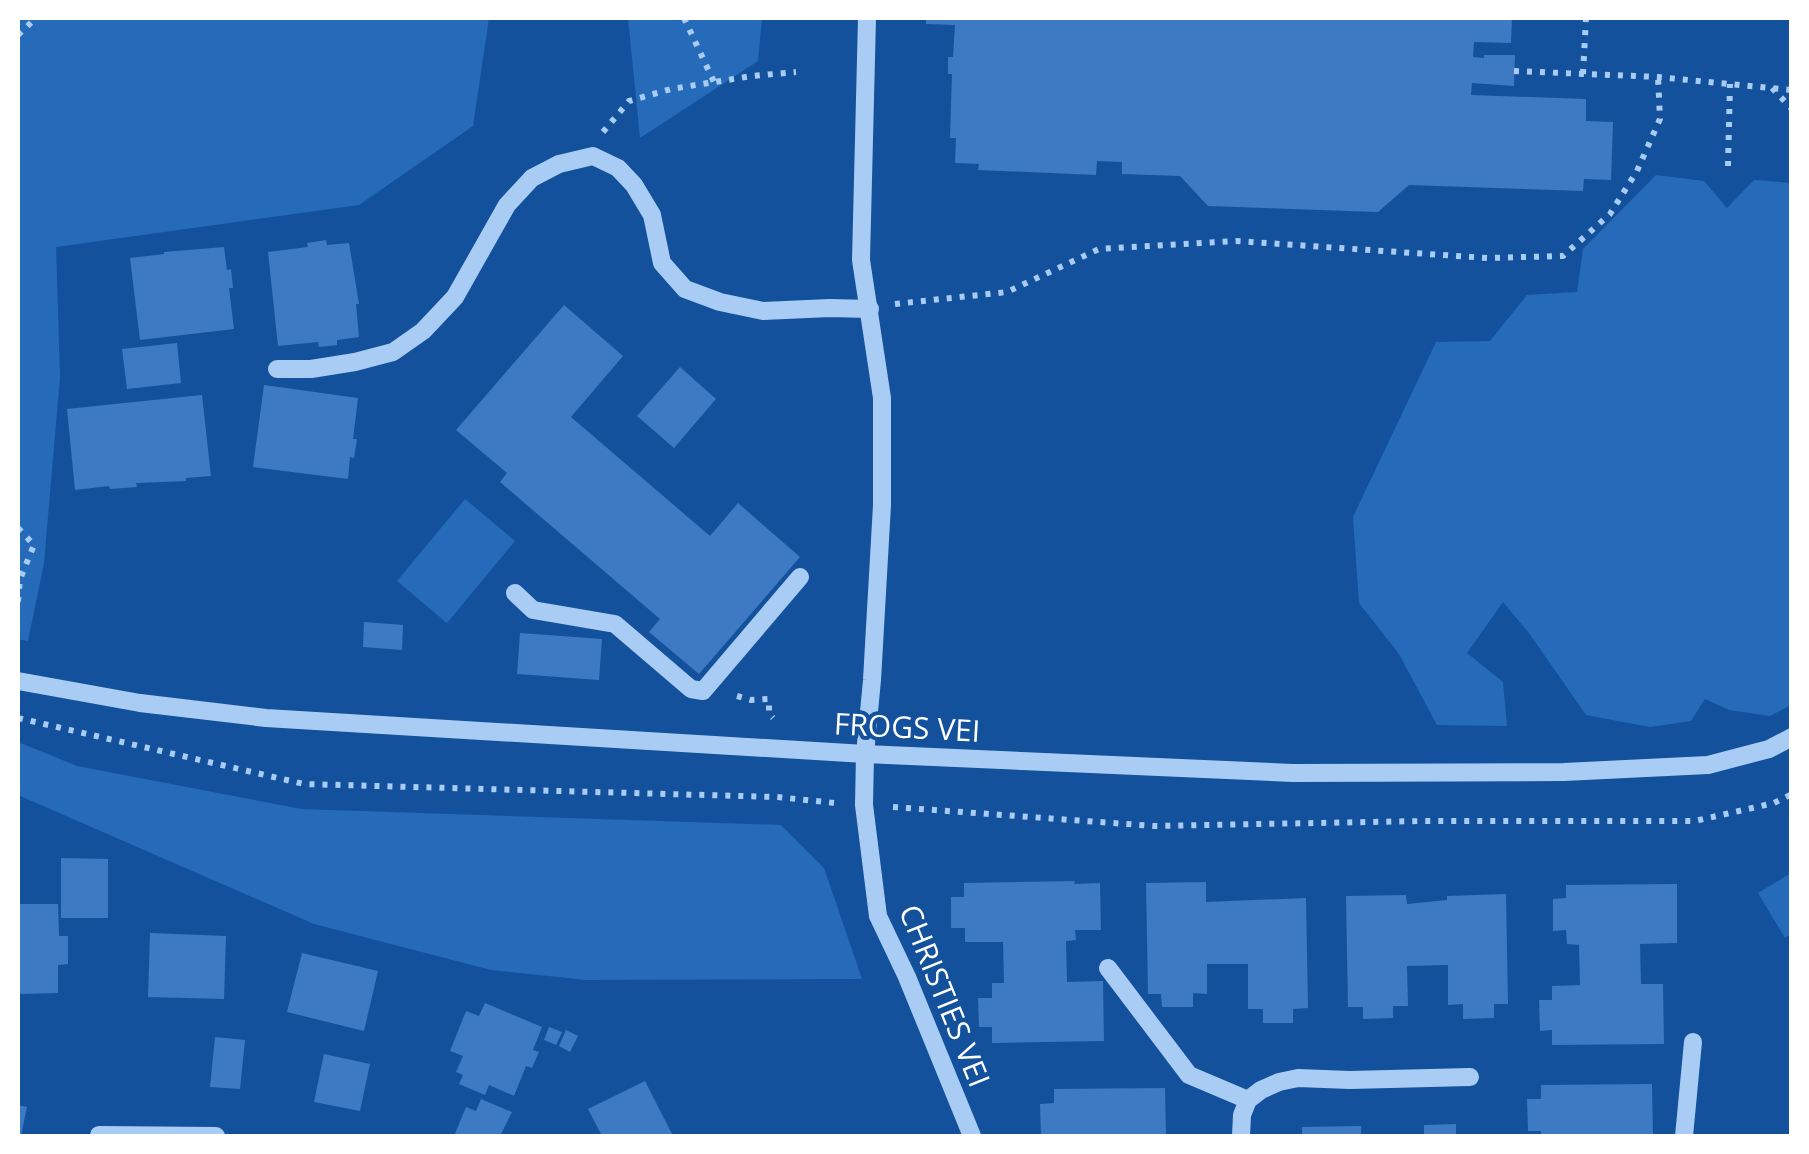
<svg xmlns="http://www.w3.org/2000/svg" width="1809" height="1154" font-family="'Open Sans',sans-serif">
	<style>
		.green { fill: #266bba }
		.building { fill: #3d7ac3 }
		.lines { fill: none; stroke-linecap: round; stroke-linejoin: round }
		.path { stroke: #a9ccf4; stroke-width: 6; stroke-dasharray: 5 8; stroke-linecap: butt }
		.minor { stroke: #a9ccf4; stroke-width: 18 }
		.labels { text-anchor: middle; stroke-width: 8; stroke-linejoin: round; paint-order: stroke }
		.street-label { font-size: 30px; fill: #fff; stroke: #13519c }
	</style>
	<rect width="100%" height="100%" fill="#13519c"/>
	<g class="green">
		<polygon points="18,18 489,18 473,126 359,205 56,247 60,377 44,563 28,641 18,639"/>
		<polygon points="628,18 762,18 758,61 640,138"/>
		<polygon points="1656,175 1704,181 1727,208 1754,180 1791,183 1791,705 1770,716 1729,710 1705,699 1691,721 1650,727 1586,715 1529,633 1503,602 1467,653 1503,682 1507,726 1437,725 1399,654 1359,603 1353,517 1436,342 1490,341 1527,295 1577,292 1583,249"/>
		<polygon points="465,499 515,541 447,623 397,581"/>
		<polygon points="18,742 77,766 301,809 781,825 824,868 862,979 586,980 491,970 314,924 18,795"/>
		<polygon points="1791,873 1791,934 1785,938 1758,893"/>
	</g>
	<g class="building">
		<polygon points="926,18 1512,18 1511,43 1474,42 1473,57 1484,58 1484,55 1515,55 1514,86 1472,83 1471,95 1586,99 1586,121 1613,122 1611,180 1584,179 1583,191 1409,185 1378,212 1208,206 1180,176 1122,174 1122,162 1097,161 1096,175 978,170 979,164 955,163 956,138 950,138 952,74 948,74 948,57 953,57 955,25 926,24"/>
		<polygon points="326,240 327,245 349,243 359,304 356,304 359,337 337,340 337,345 319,347 318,342 278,346 268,252 308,247 307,243"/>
		<polygon points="224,247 227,270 231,269 233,288 229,288 234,329 140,340 130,258 164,254 164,252"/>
		<polygon points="564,305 623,356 571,417 710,536 738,503 800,557 699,674 649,632 660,619 500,482 507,473 456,430"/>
		<polygon points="177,343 181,383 127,389 122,349"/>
		<polygon points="680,367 716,399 674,448 637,416"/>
		<polygon points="264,385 358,398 353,439 357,439 354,458 350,457 348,479 253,467"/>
		<polygon points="202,395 211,476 186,478 186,481 136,483 137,487 110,489 109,486 75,490 67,409"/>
		<polygon points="364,622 403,625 402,650 363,647"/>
		<polygon points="520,633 602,639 599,680 517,674"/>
		<polygon points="61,858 108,859 108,918 61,918"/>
		<polygon points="1075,881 1074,884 1100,883 1101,930 1075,930 1076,940 1066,941 1067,982 1103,981 1104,1041 992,1043 992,1027 979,1027 978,998 992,998 992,983 1004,983 1003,942 965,942 965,928 951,928 951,897 964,897 964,883"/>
		<polygon points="1206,882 1206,902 1306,898 1308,1008 1293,1009 1293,1023 1263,1023 1263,1009 1248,1009 1248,964 1207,964 1207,994 1193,993 1193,1007 1162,1007 1161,994 1148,994 1146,883"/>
		<polygon points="1677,884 1677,943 1640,944 1641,984 1663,984 1664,1044 1552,1045 1552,1030 1540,1031 1539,1000 1552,1000 1552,986 1580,985 1579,945 1567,944 1566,930 1553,931 1553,899 1566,898 1566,885"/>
		<polygon points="1506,894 1508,1004 1494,1004 1494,1018 1463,1019 1463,1004 1448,1005 1448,965 1407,966 1408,1006 1393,1006 1393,1018 1363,1019 1363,1007 1348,1007 1346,896 1406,895 1407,904 1447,900 1447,896"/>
		<polygon points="18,904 58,904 59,936 68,936 68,964 58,965 58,993 18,994"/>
		<polygon points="150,933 226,936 224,999 148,997"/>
		<polygon points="302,953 378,971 364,1031 287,1012"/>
		<polygon points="485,1003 542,1027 533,1050 539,1052 532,1068 526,1066 514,1096 489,1085 485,1095 459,1084 463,1075 456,1072 463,1056 450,1051 466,1011 479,1016"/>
		<polygon points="549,1027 562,1032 556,1045 544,1040"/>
		<polygon points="566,1030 578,1036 570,1052 559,1046"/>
		<polygon points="215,1037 245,1040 240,1089 210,1087"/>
		<polygon points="324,1054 370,1064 360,1111 314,1102"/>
		<polygon points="645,1081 673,1136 602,1136 588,1109"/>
		<polygon points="1652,1084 1653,1136 1541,1136 1541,1131 1528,1131 1527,1099 1541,1099 1541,1085"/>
		<polygon points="1165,1088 1166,1136 1041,1136 1040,1104 1054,1103 1054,1089"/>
		<polygon points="481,1099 512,1112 500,1136 454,1136 466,1107 476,1111"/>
		<polygon points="18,1105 27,1107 21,1136 18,1136"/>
		<polygon points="1456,1124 1456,1136 1424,1136 1424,1125"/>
		<polygon points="1361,1126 1361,1136 1302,1136 1302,1127"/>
	</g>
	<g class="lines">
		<g class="path">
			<polyline points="684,18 714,82"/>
			<polyline points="18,35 36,18"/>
			<polyline points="1514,71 1658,77 1792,90"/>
			<polyline points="1583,74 1586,18"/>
			<polyline points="1772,88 1792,109"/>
			<polyline points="603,132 629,101 671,89 752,76 796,72"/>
			<polyline points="1728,166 1730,84"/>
			<polyline points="895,304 1007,292 1099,249 1236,241 1487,258 1563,256 1610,214 1637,171 1660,119 1658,77"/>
			<polyline points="18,528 34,545 20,579 18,602"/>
			<polyline points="737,696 751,700 769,699 769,714 773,718"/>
			<polyline points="18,718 304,784 777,797 835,803"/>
			<polyline points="893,807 1154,826 1424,821 1695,821 1774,803 1792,794"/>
		</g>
		<g class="minor">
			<polyline points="867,18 861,260 882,398 882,505 872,680 865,754 864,805 878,916 907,977 972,1136"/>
			<polyline points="277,369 311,369 355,362 393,352 423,331 455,297 507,205 532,178 559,164 593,156 618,168 634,185 652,215 662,263 685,289 720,302 763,311 830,308 870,309"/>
			<polyline points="515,593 533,610 615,624 691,689 703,691 800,577"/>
			<polyline points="18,681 140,703 266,718 865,754 1293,773 1564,772 1708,765 1769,749 1792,737"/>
			<polyline points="1108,968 1189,1075 1248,1100"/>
			<polyline points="99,1135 216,1136"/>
			<polyline points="1241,1136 1242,1115 1248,1100 1261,1090 1279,1082 1298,1078 1350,1080 1470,1077"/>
			<polyline points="1684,1136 1693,1042"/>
		</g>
	</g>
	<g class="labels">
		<g class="street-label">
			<text transform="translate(907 728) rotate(3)" y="10">FROGS VEI</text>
			<text transform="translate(944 996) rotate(68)" y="10">CHRISTIES VEI</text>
		</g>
	</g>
	<rect width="1809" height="1154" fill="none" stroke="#ffffff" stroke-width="40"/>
</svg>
